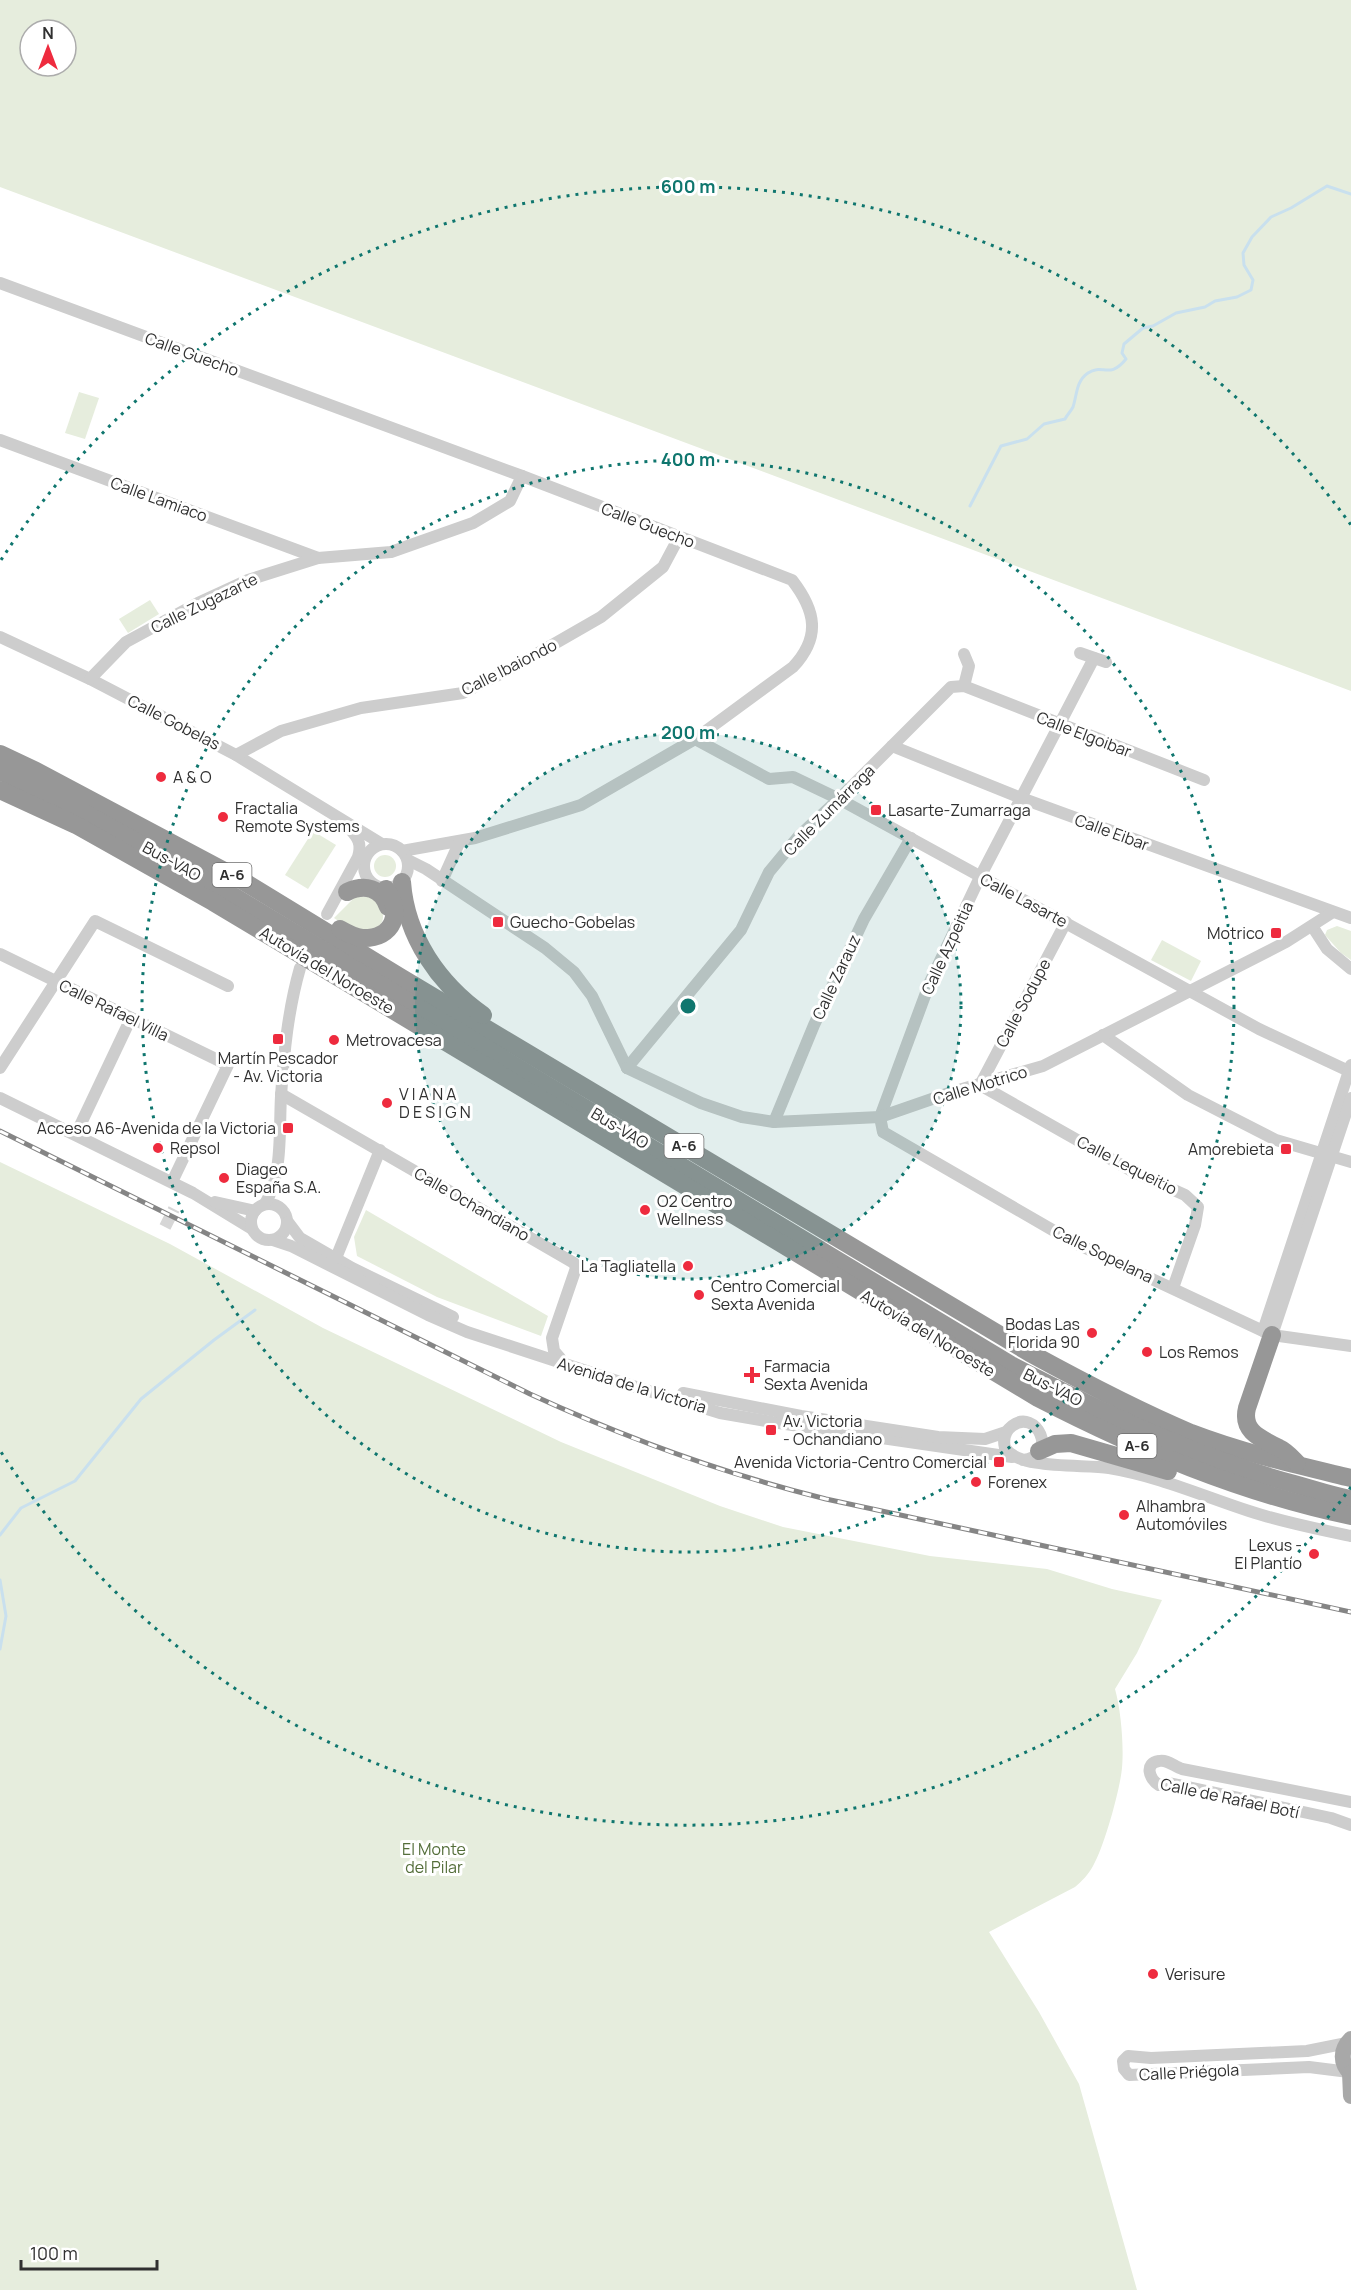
<svg xmlns="http://www.w3.org/2000/svg" width="1351" height="2290" font-family="Manrope,sans-serif">
	<style>
		.green { fill: #e6eddd; fill-rule: evenodd }
		.lines { fill: none; stroke-linecap: round; stroke-linejoin: round }
		.stream { stroke: #c9e0ee; stroke-width: 3 }
		.minor-tunnel { stroke: #d6d6d6; stroke-width: 12; stroke-dasharray: 12 6; stroke-linecap: butt }
		.minor { stroke: #cdcdcd; stroke-width: 12 }
		.major { stroke: #a8a8a8; stroke-width: 16 }
		.highway { stroke: #979797; stroke-width: 18 }
		.rail-casing { stroke: #858585; stroke-width: 5 }
		.rail { stroke: #fff; stroke-width: 3; stroke-dasharray: 9; stroke-linecap: butt }
		.ring { fill: none; stroke: #0f766e; stroke-width: 3; stroke-dasharray: 3 6 }
		.poi-dot { fill: #ee2b3e; stroke: #fff; stroke-width: 2 }
		.labels { text-anchor: middle; stroke-width: 6; stroke-linejoin: round; paint-order: stroke }
		.shield { fill: #fff; stroke: #6e6e6e; stroke-width: 1.5 }
		.shield-label { font-size: 15px; font-weight: bold; fill: #303030 }
		.street-label { font-size: 16px; fill: #303030; stroke: #fff }
		.poi-label { font-size: 16px; fill: #303030; stroke: #fff; text-anchor: start }
		.park-label { font-size: 16px; fill: #546e3a; stroke: #fff }
		.centre { fill: #0f766e; stroke: #fff; stroke-width: 3 }
		.ring-label { font-size: 18px; text-anchor: middle; font-weight: bold; fill: #0f766e; stroke: #fff; stroke-width: 6; stroke-linejoin: round; paint-order: stroke }
	</style>
	<rect width="100%" height="100%" fill="#fff"/>
	<g class="green">
		<path d="M0,0H1351V691L0,187ZM30,30H66V66H30Z"/>
		<polygon points="79,392 99,398 85,439 65,433"/>
		<polygon points="150,600 159,614 128,633 119,619"/>
		<polygon points="313,831 336,845 308,889 285,875"/>
		<circle cx="385" cy="866" r="11"/>
		<path d="M356,896L374,897C377,902 382,909 383,914C385,932 361,933 350,928C344,926 339,921 334,918Z"/>
		<polygon points="1337,926 1351,931 1351,960 1341,953 1325,935 1327,930"/>
		<polygon points="1162,940 1201,961 1191,981 1151,960"/>
		<path d="M0,1162L170,1244L323,1328L561,1442L720,1506L783,1527L930,1556L1047,1569L1112,1589L1162,1600L1137,1653L1115,1689C1121,1710 1124,1746 1122,1768C1120,1790 1104,1847 1093,1866C1088,1875 1082,1881 1075,1887L989,1932L1039,2012L1079,2084L1137,2290H0Z"/>
		<polygon points="366,1210 548,1316 541,1336 437,1297 357,1256 354,1237"/>
	</g>
	<g class="lines">
		<g class="stream">
			<path d="M970,506L1001,446L1027,439L1044,424L1065,419C1067,415 1071,411 1073,407C1077,395 1076,381 1088,373C1103,363 1109,380 1126,359L1122,353L1124,344L1143,328L1153,326L1176,313L1205,307L1215,301L1237,297L1251,290L1253,280L1244,265L1243,253L1252,237L1271,217L1291,208L1327,186L1351,194"/>
			<polyline points="0,1535 21,1508 75,1481 141,1399 214,1340 255,1310"/>
			<polyline points="0,1580 6,1616 0,1649"/>
		</g>
		<polyline class="minor-tunnel" points="165,1227 174,1209"/>
		<g class="minor">
			<path d="M0,283L522,476L792,580C816,611 821,637 793,667L695,739L581,805L475,838L402,851"/>
			<polyline points="0,440 318,558"/>
			<polyline points="0,637 90,679 236,755 382,844"/>
			<polyline points="1080,653 1106,662"/>
			<polyline points="964,654 969,666 964,686"/>
			<polyline points="1094,658 980,877 930,982 880,1117 883,1132 1075,1243 1263,1331 1272,1335 1351,1346"/>
			<polyline points="90,679 126,642 198,603 248,580 318,558 391,552 473,523 510,501 522,476"/>
			<polyline points="695,739 769,779 793,777 839,799 1259,1029 1351,1072"/>
			<polyline points="892,746 1021,798 1351,918"/>
			<polyline points="236,755 281,731 361,708 463,693 514,667 601,617 663,567 679,537"/>
			<circle cx="386" cy="866" r="22"/>
			<polyline points="408,860 426,869 545,948 574,972 592,996 627,1068"/>
			<polyline points="442,881 460,841"/>
			<path d="M327,914L358,857C362,843 358,838 349,828"/>
			<polyline points="1066,922 980,1085 1132,1171 1185,1195 1198,1207 1195,1225 1173,1288"/>
			<polyline points="1312,926 1327,949 1351,969"/>
			<polyline points="0,954 228,1065 172,1182"/>
			<polyline points="1103,1035 1188,1095 1276,1140 1351,1162"/>
			<polyline points="0,1068 95,921 228,986"/>
			<polyline points="627,1068 741,930 769,872 798,837 839,799 951,687 964,686 1204,780"/>
			<polyline points="627,1068 701,1103 742,1117 774,1122 880,1117 955,1091 1043,1066 1286,942 1333,912"/>
			<polyline points="281,1094 574,1263 576,1268 552,1338 554,1351 560,1358"/>
			<polyline points="0,1098 193,1193 252,1229"/>
			<polyline points="774,1122 814,1025 864,919 911,838"/>
			<polyline points="76,1134 131,1018"/>
			<polyline points="215,1202 255,1211"/>
			<circle cx="269" cy="1222" r="18"/>
			<path d="M265,1204C283,1174 279,1131 281,1096C284,1052 288,1010 300,968"/>
			<polyline points="288,1222 300,1238 352,1268 453,1317"/>
			<polyline points="273,1240 291,1246 428,1315 467,1332 620,1382 720,1413 772,1422 1012,1457"/>
			<polyline points="336,1258 380,1150"/>
			<polyline points="1263,1331 1351,1065"/>
			<polyline points="1272,1335 1351,1098"/>
			<polyline points="683,1393 801,1416 938,1437 985,1439 1006,1432"/>
			<path d="M1023,1460C1060,1456 1036,1407 1012,1426C1004,1432 1003,1440 1005,1448C1019,1470 1084,1464 1109,1468C1158,1476 1203,1496 1249,1511C1282,1522 1317,1529 1351,1536"/>
			<path d="M1351,1802L1182,1769C1175,1767 1167,1759 1159,1761C1144,1763 1149,1779 1159,1785L1169,1783L1331,1818L1351,1825"/>
			<polyline points="1347,2043 1307,2051 1151,2058 1128,2056 1123,2061 1124,2069 1129,2075 1309,2067 1349,2072"/>
		</g>
		<g class="major">
			<path d="M1351,2039C1340,2050 1340,2063 1351,2074"/>
			<polyline points="1350,2073 1351,2096"/>
		</g>
		<g class="highway">
			<path d="M0,754L36,771L243,881L400,977L1030,1353C1083,1382 1136,1410 1191,1433C1243,1453 1297,1465 1351,1478"/>
			<path d="M0,771L84,813L220,888L1011,1365C1105,1414 1192,1456 1294,1484C1313,1489 1332,1496 1351,1499"/>
			<path d="M0,790L76,825L213,902L1038,1398C1137,1449 1241,1493 1351,1516"/>
			<path d="M402,882C406,937 439,984 483,1015"/>
			<path d="M347,892C364,884 381,887 388,907"/>
			<path d="M340,929C347,933 354,937 362,938C394,939 403,912 386,889"/>
			<path d="M1272,1335L1247,1408C1241,1432 1262,1439 1279,1448C1286,1451 1292,1458 1297,1463"/>
			<polyline points="1039,1451 1055,1444 1071,1443 1168,1471"/>
		</g>
		<defs>
			<path id="rail" d="M0,1131L530,1394C628,1439 721,1473 826,1499L1351,1612"/>
		</defs>
		<use href="#rail" class="rail-casing"/>
		<use href="#rail" class="rail"/>
	</g>
	<circle cx="688" cy="1006" r="273" fill="#0f766e" fill-opacity=".12"/>
	<g class="ring">
		<circle cx="688" cy="1006" r="273"/>
		<circle cx="688" cy="1006" r="546"/>
		<path d="M1351 1487A819 819 0 0 1 1 1452M1 560A819 819 0 0 1 1351 525"/>
	</g>
	<g class="poi-dot">
		<circle cx="161" cy="777" r="6"/>
		<rect x="870" y="804" width="12" height="12" rx="3"/>
		<circle cx="223" cy="817" r="6"/>
		<rect x="492" y="916" width="12" height="12" rx="3"/>
		<rect x="1270" y="927" width="12" height="12" rx="3"/>
		<rect x="272" y="1033" width="12" height="12" rx="3"/>
		<circle cx="334" cy="1040" r="6"/>
		<circle cx="387" cy="1103" r="6"/>
		<rect x="282" y="1122" width="12" height="12" rx="3"/>
		<circle cx="158" cy="1148" r="6"/>
		<rect x="1280" y="1143" width="12" height="12" rx="3"/>
		<circle cx="224" cy="1178" r="6"/>
		<circle cx="645" cy="1210" r="6"/>
		<circle cx="688" cy="1266" r="6"/>
		<circle cx="699" cy="1295" r="6"/>
		<circle cx="1092" cy="1333" r="6"/>
		<circle cx="1147" cy="1352" r="6"/>
		<path d="M749 1366h6v6h6v6h-6v6h-6v-6h-6v-6h6z"/>
		<rect x="765" y="1424" width="12" height="12" rx="3"/>
		<rect x="993" y="1456" width="12" height="12" rx="3"/>
		<circle cx="976" cy="1482" r="6"/>
		<circle cx="1124" cy="1515" r="6"/>
		<circle cx="1314" cy="1554" r="6"/>
		<circle cx="1153" cy="1974" r="6"/>
	</g>
	<g class="labels">
		<g class="shield">
			<rect x="212.5" y="863" width="39" height="24" rx="4.5"/>
			<rect x="664.5" y="1134" width="39" height="24" rx="4.5"/>
			<rect x="1117.5" y="1434" width="39" height="24" rx="4.5"/>
		</g>
		<g class="shield-label">
			<text x="232" y="880">A-6</text>
			<text x="684" y="1151">A-6</text>
			<text x="1137" y="1451">A-6</text>
		</g>
		<g class="street-label">
			<text transform="translate(192 354) rotate(20)" y="6">Calle Guecho</text>
			<text transform="translate(159 499) rotate(20)" y="6">Calle Lamiaco</text>
			<text transform="translate(648 525) rotate(21)" y="6">Calle Guecho</text>
			<text transform="translate(204 603) rotate(-26)" y="6">Calle Zugazarte</text>
			<text transform="translate(509 667) rotate(-27)" y="6">Calle Ibaiondo</text>
			<text transform="translate(174 722) rotate(27)" y="6">Calle Gobelas</text>
			<text transform="translate(1084 734) rotate(21)" y="6">Calle Elgoibar</text>
			<text transform="translate(829 810) rotate(-45)" y="6">Calle Zumárraga</text>
			<text transform="translate(1112 832) rotate(20)" y="6">Calle Eibar</text>
			<text transform="translate(172 861) rotate(29)" y="6">Bus-VAO</text>
			<text transform="translate(1024 900) rotate(28)" y="6">Calle Lasarte</text>
			<text transform="translate(947 948) rotate(-65)" y="6">Calle Azpeitia</text>
			<text transform="translate(327 970) rotate(31)" y="6">Autovía del Noroeste</text>
			<text transform="translate(836 977) rotate(-65)" y="6">Calle Zarauz</text>
			<text transform="translate(1023 1003) rotate(-62)" y="6">Calle Sodupe</text>
			<text transform="translate(114 1010) rotate(26)" y="6">Calle Rafael Villa</text>
			<text transform="translate(980 1085) rotate(-17)" y="6">Calle Motrico</text>
			<text transform="translate(620 1128) rotate(31)" y="6">Bus-VAO</text>
			<text transform="translate(1127 1165) rotate(27)" y="6">Calle Lequeitio</text>
			<text transform="translate(472 1204) rotate(30)" y="6">Calle Ochandiano</text>
			<text transform="translate(1103 1254) rotate(26)" y="6">Calle Sopelana</text>
			<text transform="translate(928 1333) rotate(31)" y="6">Autovía del Noroeste</text>
			<text transform="translate(632 1385) rotate(17)" y="6">Avenida de la Victoria</text>
			<text transform="translate(1053 1387) rotate(27)" y="6">Bus-VAO</text>
			<text transform="translate(1230 1798) rotate(12)" y="6">Calle de Rafael Botí</text>
			<text transform="translate(1189 2072) rotate(-3)" y="6">Calle Priégola</text>
		</g>
		<g class="poi-label">
			<text x="173" y="783">A &amp; O</text>
			<text x="235" y="814">Fractalia<tspan x="235" dy="18">Remote Systems</tspan></text>
			<text x="888" y="816">Lasarte-Zumarraga</text>
			<text x="510" y="928">Guecho-Gobelas</text>
			<text x="1264" y="939" text-anchor="end">Motrico</text>
			<text x="346" y="1046">Metrovacesa</text>
			<text x="278" y="1064" text-anchor="middle">Martín Pescador<tspan x="278" dy="18">- Av. Victoria</tspan></text>
			<text x="399" y="1100">V I A N A<tspan x="399" dy="18">D E S I G N</tspan></text>
			<text x="276" y="1134" text-anchor="end">Acceso A6-Avenida de la Victoria</text>
			<text x="170" y="1154">Repsol</text>
			<text x="1274" y="1155" text-anchor="end">Amorebieta</text>
			<text x="236" y="1175">Diageo<tspan x="236" dy="18">España S.A.</tspan></text>
			<text x="657" y="1207">O2 Centro<tspan x="657" dy="18">Wellness</tspan></text>
			<text x="676" y="1272" text-anchor="end">La Tagliatella</text>
			<text x="711" y="1292">Centro Comercial<tspan x="711" dy="18">Sexta Avenida</tspan></text>
			<text x="1080" y="1330" text-anchor="end">Bodas Las<tspan x="1080" dy="18">Florida 90</tspan></text>
			<text x="1159" y="1358">Los Remos</text>
			<text x="764" y="1372">Farmacia<tspan x="764" dy="18">Sexta Avenida</tspan></text>
			<text x="783" y="1427">Av. Victoria<tspan x="783" dy="18">- Ochandiano</tspan></text>
			<text x="987" y="1468" text-anchor="end">Avenida Victoria-Centro Comercial</text>
			<text x="988" y="1488">Forenex</text>
			<text x="1136" y="1512">Alhambra<tspan x="1136" dy="18">Automóviles</tspan></text>
			<text x="1302" y="1551" text-anchor="end">Lexus -<tspan x="1302" dy="18">El Plantío</tspan></text>
			<text x="1165" y="1980">Verisure</text>
		</g>
		<g class="park-label">
			<text x="434" y="1855">El Monte<tspan x="434" dy="18">del Pilar</tspan></text>
		</g>
	</g>
	<circle cx="688" cy="1006" r="9" class="centre"/>
	<g class="ring-label">
		<text x="688" y="193">600 m</text>
		<text x="688" y="466">400 m</text>
		<text x="688" y="739">200 m</text>
	</g>
	<g transform="translate(48 48)"><circle r="28" fill="#ffffff" stroke="#acacac" stroke-width="1.5"/>
	<path d="M0-4.5L10 22L0 15L-10 22Z" fill="#ee2b3e"/>
	<text y="-9" font-size="16" font-weight="bold" text-anchor="middle" fill="#303030">N</text>
	</g>
	<path d="M21 2260v9h136v-9" fill="none" stroke="#303030" stroke-width="3"/>
	<text x="30" y="2260" font-size="18" fill="#303030" stroke="#ffffff" stroke-width="4.5" paint-order="stroke">100 m</text>
</svg>
